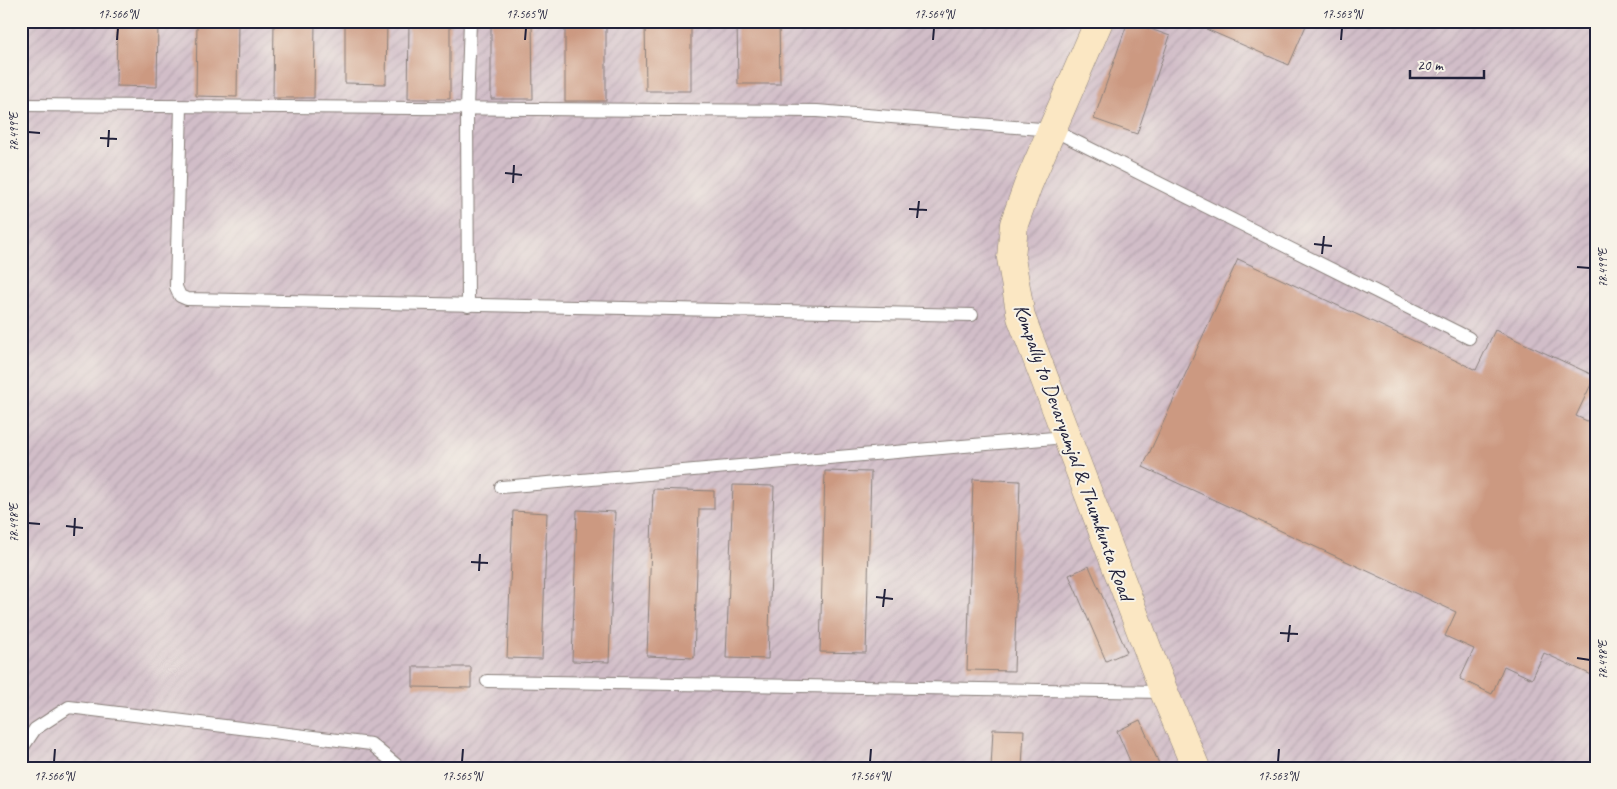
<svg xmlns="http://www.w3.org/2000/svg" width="1617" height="789" font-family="Caveat,sans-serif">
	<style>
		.industrial { fill: url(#industrial-furrows) }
		.building { fill: #cc9981 }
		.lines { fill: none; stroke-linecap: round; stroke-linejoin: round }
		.lane-casing { stroke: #897f7a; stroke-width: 14 }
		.secondary-casing { stroke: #897f7a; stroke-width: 29 }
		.lane { stroke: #fff; stroke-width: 12 }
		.secondary { stroke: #fbe7c3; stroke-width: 28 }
		.ticks { fill: none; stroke: #22223b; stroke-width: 2 }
		.labels { text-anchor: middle; stroke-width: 4; stroke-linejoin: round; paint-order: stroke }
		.street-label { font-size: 21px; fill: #22223b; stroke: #f7f3e8 }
		.neatline { fill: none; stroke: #22223b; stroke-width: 2 }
		.ticks-label { font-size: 12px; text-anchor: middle; fill: #22223b }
	</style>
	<defs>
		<pattern id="industrial-furrows" width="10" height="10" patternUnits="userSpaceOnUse" patternTransform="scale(1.25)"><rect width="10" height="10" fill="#d1bdc8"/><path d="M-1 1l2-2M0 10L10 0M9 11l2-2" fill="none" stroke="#b3a2ad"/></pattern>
	</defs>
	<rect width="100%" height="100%" fill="#f7f3e8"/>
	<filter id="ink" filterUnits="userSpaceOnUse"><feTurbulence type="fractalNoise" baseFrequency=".02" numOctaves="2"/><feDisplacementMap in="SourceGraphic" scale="10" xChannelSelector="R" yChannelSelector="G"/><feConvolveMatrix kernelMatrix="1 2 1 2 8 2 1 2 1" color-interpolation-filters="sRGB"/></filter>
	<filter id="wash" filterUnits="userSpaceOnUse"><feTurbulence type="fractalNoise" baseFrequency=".0096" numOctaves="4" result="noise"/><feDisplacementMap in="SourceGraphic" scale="20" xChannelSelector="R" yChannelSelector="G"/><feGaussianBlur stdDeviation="1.12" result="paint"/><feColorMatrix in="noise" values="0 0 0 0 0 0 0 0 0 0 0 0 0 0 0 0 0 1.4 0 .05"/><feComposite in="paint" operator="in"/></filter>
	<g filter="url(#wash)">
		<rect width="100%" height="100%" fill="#f0dcba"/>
		<rect class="industrial" x="21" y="21" width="1575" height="747"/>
		<g id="blocks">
			<g class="building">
				<polygon points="117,21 158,21 157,87 116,86"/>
				<polygon points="197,21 238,21 237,97 196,96"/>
				<polygon points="274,21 315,21 314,98 273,98"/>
				<polygon points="345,21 387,21 386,84 345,83"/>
				<polygon points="409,21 450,21 450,99 408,99"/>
				<polygon points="491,21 532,21 533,99 491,99"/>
				<rect x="565" y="21" width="41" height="80"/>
				<polygon points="645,21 691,21 691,91 646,91"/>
				<polygon points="737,21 779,21 780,84 738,84"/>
				<polygon points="1128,21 1170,36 1137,134 1094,119"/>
				<polygon points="1209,21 1308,21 1289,65 1206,29"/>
				<polygon points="1238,259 1476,370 1495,330 1595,376 1576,416 1596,425 1596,677 1544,653 1532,679 1504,666 1492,694 1460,679 1474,649 1445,636 1456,612 1143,467"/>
				<polygon points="825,471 871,472 866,653 820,652"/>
				<polygon points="973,479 1020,481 1014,671 967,670"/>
				<polygon points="733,485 774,486 768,659 726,658"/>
				<polygon points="653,489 714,491 714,509 699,509 694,658 647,656"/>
				<polygon points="577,510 615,512 609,662 572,661"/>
				<polygon points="513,511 547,513 542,659 507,658"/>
				<polygon points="1089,566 1127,652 1106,661 1069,575"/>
				<polygon points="413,667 471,667 471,688 413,687"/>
				<polygon points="1140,720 1161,768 1133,768 1117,731"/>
				<polygon points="993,729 1024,730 1022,768 991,768"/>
			</g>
		</g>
	</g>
	<g filter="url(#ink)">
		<use href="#blocks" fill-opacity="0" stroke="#897f7a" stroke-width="1"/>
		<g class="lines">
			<defs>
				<g id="lane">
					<polyline points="21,105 817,111 1053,130 1469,338"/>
					<polyline points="181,107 176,287 180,296 187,299 972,315"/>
					<polyline points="468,306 467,109 470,21"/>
					<polyline points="501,487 1065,437"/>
					<polyline points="487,681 1164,692"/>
					<polyline points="21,750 35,729 69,707 371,744 400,768"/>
				</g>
				<polyline id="secondary" points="1099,21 1028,185 1014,224 1011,258 1021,317 1164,692 1196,768"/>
			</defs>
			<use href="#lane" class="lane-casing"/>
			<use href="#secondary" class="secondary-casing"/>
			<use href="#lane" class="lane"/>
			<use href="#secondary" class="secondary"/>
		</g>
	</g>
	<path class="ticks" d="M117,40L118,28M525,40L526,28M933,40L934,28M1341,40L1342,28M28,132L40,133M100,138L117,139M108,147L109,130M505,173L522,175M513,183L514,165M909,209L927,210M917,218L919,201M1314,244L1332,246M1322,254L1324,236M1577,267L1590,268M28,523L40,524M66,526L83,528M74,536L75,518M471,562L488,563M479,571L480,554M876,597L893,599M883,607L885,589M1280,633L1298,634M1288,642L1290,625M1577,658L1590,660M54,762L55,749M462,762L463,749M870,762L871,749M1278,762L1279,749"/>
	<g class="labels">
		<g class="street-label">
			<text transform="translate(1074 452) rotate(70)" y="7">Kompally to Devaryamjal &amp; Thumkunta Road</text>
		</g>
	</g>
	<rect width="1617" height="789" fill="none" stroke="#f7f3e8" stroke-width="55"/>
	<path d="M1410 70v8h74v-8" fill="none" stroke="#22223b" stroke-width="2.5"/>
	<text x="1417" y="70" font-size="15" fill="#22223b" stroke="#f7f3e8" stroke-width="4" paint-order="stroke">20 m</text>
	<rect x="28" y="28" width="1562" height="734" class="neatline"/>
	<g class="ticks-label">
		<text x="118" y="18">17.566°N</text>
		<text x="526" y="18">17.565°N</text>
		<text x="934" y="18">17.564°N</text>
		<text x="1342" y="18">17.563°N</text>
		<text transform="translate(14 132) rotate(-90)" y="4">78.499°E</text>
		<text transform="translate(1603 268) rotate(-90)" y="4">78.499°E</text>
		<text transform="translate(14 523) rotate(-90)" y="4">78.498°E</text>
		<text transform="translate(1603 660) rotate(-90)" y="4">78.498°E</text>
		<text x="54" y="780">17.566°N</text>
		<text x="462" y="780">17.565°N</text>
		<text x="870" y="780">17.564°N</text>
		<text x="1278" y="780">17.563°N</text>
	</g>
</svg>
